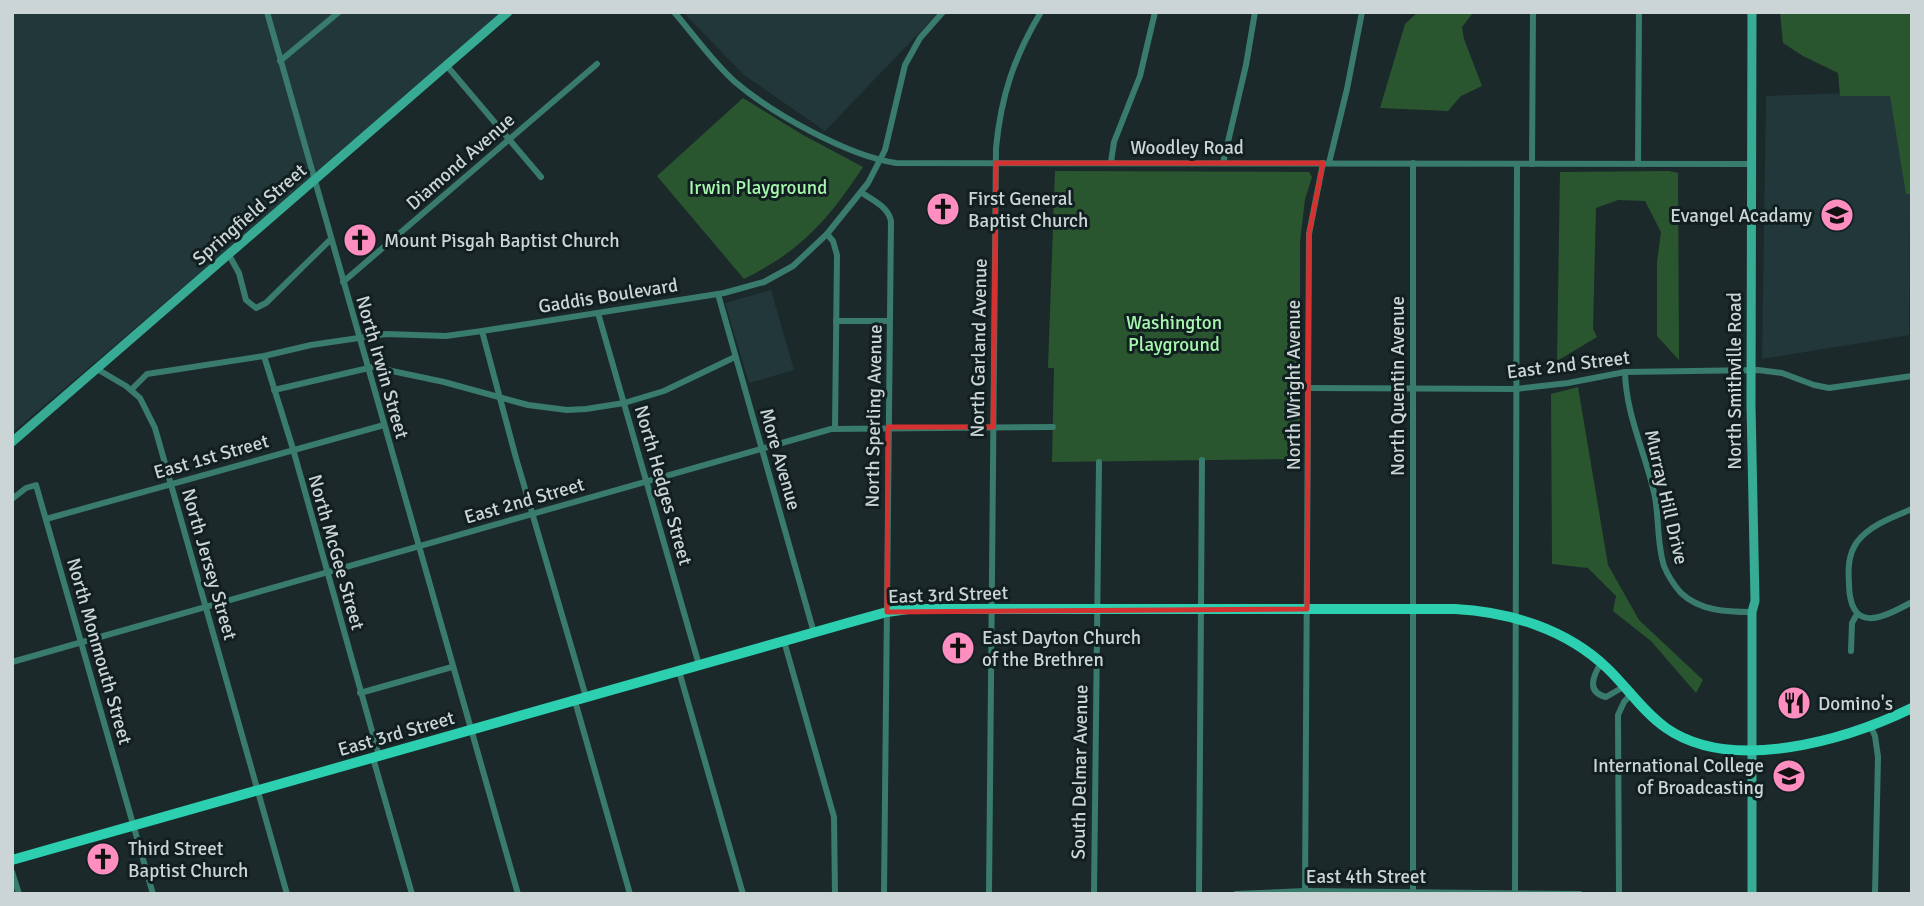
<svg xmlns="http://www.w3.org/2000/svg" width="1924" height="906" font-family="Signika,sans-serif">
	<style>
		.built { fill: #21373a }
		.green { fill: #2a562f }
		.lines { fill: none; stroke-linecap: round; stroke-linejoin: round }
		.street { stroke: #397b6c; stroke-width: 6 }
		.secondary { stroke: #37ab93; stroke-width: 9 }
		.primary { stroke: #2cd0b1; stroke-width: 10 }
		.marked { fill: none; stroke: #d63131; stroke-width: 5; stroke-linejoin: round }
		.labels { text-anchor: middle; stroke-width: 6; stroke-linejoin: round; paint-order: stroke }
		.street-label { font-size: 19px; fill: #ccd5d6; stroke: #121f21 }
		.park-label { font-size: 19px; fill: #a6f8ad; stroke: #121f21 }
		.poi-label { font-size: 19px; fill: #ccd5d6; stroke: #121f21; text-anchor: start }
	</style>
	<rect width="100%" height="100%" fill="#1b292b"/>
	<g class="built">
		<polygon points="12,12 506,12 12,433"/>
		<polygon points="683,12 939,12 825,131 744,75"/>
		<polygon points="1911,91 1909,335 1762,359 1766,96"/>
		<polygon points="771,290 794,370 749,383 725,303"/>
	</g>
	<g class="green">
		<polygon points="1418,12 1481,12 1472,14 1462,27 1464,39 1482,86 1461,96 1448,111 1380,108 1405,24"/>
		<polygon points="1780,12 1912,12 1912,194 1906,194 1890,96 1840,96 1838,73 1803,56 1783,43"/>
		<path d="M743,98L803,135L863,167C828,220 802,250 744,279L657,176Z"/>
		<polygon points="1055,171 1309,172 1312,177 1305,199 1300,242 1300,459 1052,462 1054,368 1048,368"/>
		<polygon points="1669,171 1678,173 1679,360 1657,336 1657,262 1661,232 1645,201 1618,200 1596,208 1593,329 1597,337 1557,361 1560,172"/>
		<polygon points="1578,387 1608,565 1639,620 1703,680 1696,693 1651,641 1613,611 1616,596 1588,568 1552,564 1551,394"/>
	</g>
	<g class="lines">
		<g class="street">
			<polyline points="267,12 518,894"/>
			<path d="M674,12C694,35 712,61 734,81C771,113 848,156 896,163L1751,164"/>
			<polyline points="280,61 339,12"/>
			<polyline points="447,66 541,177"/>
			<polyline points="1111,162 1114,142 1140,76 1155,12"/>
			<polyline points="1223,163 1246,65 1255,12"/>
			<polyline points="1329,163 1347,89 1362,12"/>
			<polyline points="1532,164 1533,12"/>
			<polyline points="1638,164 1639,12"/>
			<path d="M862,193C873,200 888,207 891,221L884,894"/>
			<polyline points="827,234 833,241 837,255 835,428"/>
			<polyline points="229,255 239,273 246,300 256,308 266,303 330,240"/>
			<polyline points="343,282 597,64"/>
			<polyline points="718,294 814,633"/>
			<polyline points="598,313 699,665"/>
			<polyline points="836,321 889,321"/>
			<polyline points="482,331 516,458 586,697"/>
			<polyline points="264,356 293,449 379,756"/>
			<polyline points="97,369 126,386 140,398 155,428 287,894"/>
			<path d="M1625,372C1626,416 1646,454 1655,497C1659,519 1657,544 1664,566C1668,576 1674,585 1681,593C1700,611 1727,612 1752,612"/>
			<polyline points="1308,388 1516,389 1568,383 1625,372 1758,370 1782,373 1814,385 1829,388 1912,376"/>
			<polyline points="131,390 147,374 264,356 311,345 386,334 446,336 482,331 724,293 764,282 793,266 827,234 868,183 885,150 905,65 920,38 943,12"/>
			<polyline points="274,390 373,367 444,382 528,405 567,410 586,409 624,403 664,391 735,357"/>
			<polyline points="12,499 26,488 36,485 153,894"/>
			<path d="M1912,509C1893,517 1870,525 1857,542C1848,555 1848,569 1849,584C1850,634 1881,619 1912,602"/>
			<polyline points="46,519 384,425"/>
			<polyline points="784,641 834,817 835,894"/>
			<polyline points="1851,651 1852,623 1857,614"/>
			<polyline points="12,662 831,429 1053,427"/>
			<path d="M1601,663C1593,676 1586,692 1606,697L1625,686"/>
			<polyline points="679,671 743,894"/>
			<polyline points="360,693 452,667"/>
			<polyline points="575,701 630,894"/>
			<polyline points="1871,727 1875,736 1878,757 1875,894"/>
			<polyline points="373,758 412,894"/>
			<polyline points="12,872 19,894"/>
			<polyline points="1413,892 1413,163"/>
			<polyline points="1515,893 1517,164"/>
			<path d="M989,894L996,148C1001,96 1014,57 1041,12"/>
			<polyline points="1094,894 1099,462"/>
			<polyline points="1199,894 1202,460"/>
			<polyline points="1236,894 1305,891 1580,894"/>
			<polyline points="1305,894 1309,234 1323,163"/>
			<polyline points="1619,894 1618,715 1624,702 1631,694"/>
		</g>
		<g class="secondary">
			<polyline points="1752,12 1751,405 1755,601 1752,612 1752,894"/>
			<polyline points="12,442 508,12"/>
		</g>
		<path class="primary" d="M12,860L851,622L887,612L908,609H1455C1510,612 1566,629 1607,668C1627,687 1643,712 1666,728C1732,774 1846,740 1912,708"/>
	</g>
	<path class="marked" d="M996,163H1323L1309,234L1307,609L887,612L888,427H993Z"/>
	<defs>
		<symbol id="church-disc" viewBox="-11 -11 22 22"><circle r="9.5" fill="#fd8ebf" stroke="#121f21"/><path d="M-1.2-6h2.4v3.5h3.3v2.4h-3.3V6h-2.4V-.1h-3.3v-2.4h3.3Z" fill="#111"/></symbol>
		<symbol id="school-disc" viewBox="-11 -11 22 22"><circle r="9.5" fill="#fd8ebf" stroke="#121f21"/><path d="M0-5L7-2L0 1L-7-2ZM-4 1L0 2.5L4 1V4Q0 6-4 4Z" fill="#111"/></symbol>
		<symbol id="restaurant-disc" viewBox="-11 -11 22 22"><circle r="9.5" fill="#fd8ebf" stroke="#121f21"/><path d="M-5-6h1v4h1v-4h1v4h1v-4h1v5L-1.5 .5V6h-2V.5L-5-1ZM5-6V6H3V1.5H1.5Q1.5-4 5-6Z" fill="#111"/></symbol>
	</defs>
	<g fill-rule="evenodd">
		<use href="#church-disc" x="924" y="190" width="38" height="38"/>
		<use href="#school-disc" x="1818" y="196" width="38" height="38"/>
		<use href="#church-disc" x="341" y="221" width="38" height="38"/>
		<use href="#church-disc" x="939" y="629" width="38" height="38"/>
		<use href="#restaurant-disc" x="1775" y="684" width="38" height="38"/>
		<use href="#school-disc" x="1770" y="757" width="38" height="38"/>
		<use href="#church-disc" x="84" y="840" width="38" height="38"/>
	</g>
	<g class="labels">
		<g class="street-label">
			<text x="1187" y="154">Woodley Road</text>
			<text transform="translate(460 161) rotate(-41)" y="7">Diamond Avenue</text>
			<text transform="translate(249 214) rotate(-41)" y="7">Springfield Street</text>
			<text transform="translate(608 295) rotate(-9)" y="7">Gaddis Boulevard</text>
			<text transform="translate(978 348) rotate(-89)" y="7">North Garland Avenue</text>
			<text transform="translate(1568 364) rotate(-7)" y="7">East 2nd Street</text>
			<text transform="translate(383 367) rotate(74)" y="7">North Irwin Street</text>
			<text transform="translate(1734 381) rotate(-90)" y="7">North Smithville Road</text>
			<text transform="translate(1293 385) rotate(-90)" y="7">North Wright Avenue</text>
			<text transform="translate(1397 386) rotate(-90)" y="7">North Quentin Avenue</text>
			<text transform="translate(873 416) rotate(-89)" y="7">North Sperling Avenue</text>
			<text transform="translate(211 456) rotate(-16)" y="7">East 1st Street</text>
			<text transform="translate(781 459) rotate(74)" y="7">More Avenue</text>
			<text transform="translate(664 485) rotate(74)" y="7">North Hedges Street</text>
			<text transform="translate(1667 497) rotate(77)" y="7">Murray Hill Drive</text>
			<text transform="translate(524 500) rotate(-16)" y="7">East 2nd Street</text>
			<text transform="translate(337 552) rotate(74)" y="7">North McGee Street</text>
			<text transform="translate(210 564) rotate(74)" y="7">North Jersey Street</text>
			<text transform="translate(948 594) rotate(-2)" y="7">East 3rd Street</text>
			<text transform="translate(100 651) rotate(74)" y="7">North Monmouth Street</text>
			<text transform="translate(396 733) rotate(-16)" y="7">East 3rd Street</text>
			<text transform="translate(1079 772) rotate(-89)" y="7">South Delmar Avenue</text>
			<text x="1366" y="883">East 4th Street</text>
		</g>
		<g class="park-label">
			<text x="758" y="194">Irwin Playground</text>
			<text x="1174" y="329">Washington<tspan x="1174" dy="22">Playground</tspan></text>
		</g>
		<g class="poi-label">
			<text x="968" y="205">First General<tspan x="968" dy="22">Baptist Church</tspan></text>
			<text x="1812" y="222" text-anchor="end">Evangel Acadamy</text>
			<text x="384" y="247">Mount Pisgah Baptist Church</text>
			<text x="982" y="644">East Dayton Church<tspan x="982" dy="22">of the Brethren</tspan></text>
			<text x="1818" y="710">Domino's</text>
			<text x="1764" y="772" text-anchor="end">International College<tspan x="1764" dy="22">of Broadcasting</tspan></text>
			<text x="128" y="855">Third Street<tspan x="128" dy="22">Baptist Church</tspan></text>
		</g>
	</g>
	<rect width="1924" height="906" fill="none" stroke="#ccd5d6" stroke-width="28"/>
</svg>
